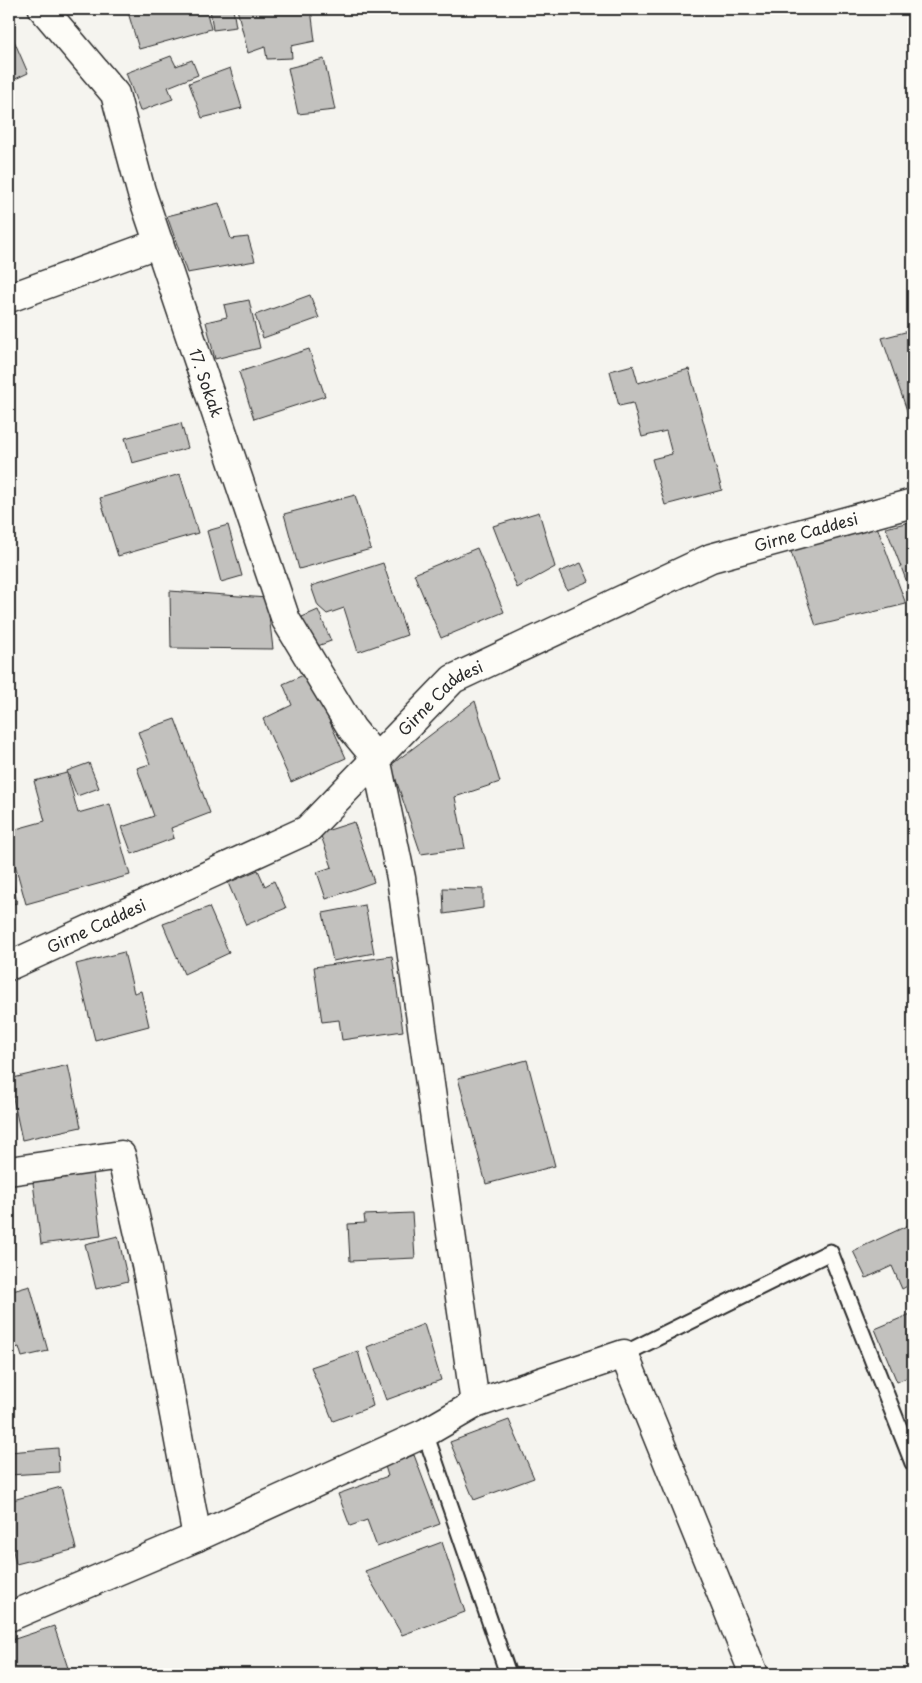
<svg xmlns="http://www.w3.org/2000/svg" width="922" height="1683" font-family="'Playpen Sans',sans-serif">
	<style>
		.building { fill: #c2c1be; stroke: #2b2b2b }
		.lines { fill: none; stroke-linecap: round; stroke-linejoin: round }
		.service-casing { stroke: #2b2b2b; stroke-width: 19 }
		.minor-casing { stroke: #2b2b2b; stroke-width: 31 }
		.tertiary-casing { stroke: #2b2b2b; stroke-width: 31 }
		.service { stroke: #fdfcf7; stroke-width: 15 }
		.minor { stroke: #fdfcf7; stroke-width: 28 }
		.tertiary { stroke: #fdfcf7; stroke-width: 28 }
		.labels { text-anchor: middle; stroke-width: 4; stroke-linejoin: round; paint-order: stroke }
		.street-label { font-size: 16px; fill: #2b2b2b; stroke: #fdfcf7 }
	</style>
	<rect width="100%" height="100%" fill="#f5f4ef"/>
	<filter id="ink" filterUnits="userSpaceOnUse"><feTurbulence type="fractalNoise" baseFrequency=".02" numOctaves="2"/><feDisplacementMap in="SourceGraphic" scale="10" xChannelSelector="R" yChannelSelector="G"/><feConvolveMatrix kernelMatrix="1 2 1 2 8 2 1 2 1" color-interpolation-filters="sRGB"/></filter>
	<g filter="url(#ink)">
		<g class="building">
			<polygon points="127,9 206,9 211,29 139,49"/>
			<polygon points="210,9 233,9 236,27 213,30"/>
			<polygon points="237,9 311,9 315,41 291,46 292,58 267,59 265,47 248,53"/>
			<polygon points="9,29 28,73 9,82"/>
			<polygon points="171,56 176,66 192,60 198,75 168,87 173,99 140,111 126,73"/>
			<polygon points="324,59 335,110 298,114 288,68"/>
			<polygon points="230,68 242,108 202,118 189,83"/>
			<polygon points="219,203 231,239 248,237 255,261 187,273 167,216"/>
			<polygon points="310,295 319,318 263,338 255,315"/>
			<polygon points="249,300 260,348 215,359 206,322 227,317 224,305"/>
			<polygon points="913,330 913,428 882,338"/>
			<polygon points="309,349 325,396 254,419 239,372"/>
			<polygon points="633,365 638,383 689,369 722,490 665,505 652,459 672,454 666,431 642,437 633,403 619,406 610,371"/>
			<polygon points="181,423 188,448 132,463 125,438"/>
			<polygon points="180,474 198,533 118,556 100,498"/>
			<polygon points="355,495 371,549 299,569 284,514"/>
			<polygon points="539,512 555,567 517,588 493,526"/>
			<polygon points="913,521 913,598 886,528"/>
			<polygon points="876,524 906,604 816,626 790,549"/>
			<polygon points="228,525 242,576 221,582 207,531"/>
			<polygon points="477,548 504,612 441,638 414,574"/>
			<polygon points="383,563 407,635 358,652 344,608 327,614 318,606 311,586"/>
			<polygon points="581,563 589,581 567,590 559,572"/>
			<polygon points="170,591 267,598 273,649 171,648"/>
			<polygon points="318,610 331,641 315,647 302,617"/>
			<polygon points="308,673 346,758 291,782 263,719 292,705 283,684"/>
			<polygon points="475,701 500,782 455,797 465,848 421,854 391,765"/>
			<polygon points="175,719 210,813 171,828 174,838 132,854 122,827 154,816 137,768 150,764 138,732"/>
			<polygon points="89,763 99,788 77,796 67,771"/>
			<polygon points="67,773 78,813 110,804 130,875 26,904 9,843 9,831 45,821 34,781"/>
			<polygon points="354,822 374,882 326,899 317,872 332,867 320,833"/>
			<polygon points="9,862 17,903 9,905"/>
			<polygon points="258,870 265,886 274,881 286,908 246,925 228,883"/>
			<polygon points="443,888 483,889 483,908 444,914"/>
			<polygon points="365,905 374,953 333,961 323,913"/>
			<polygon points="209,907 229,953 184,974 163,924"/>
			<polygon points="124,952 134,993 141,991 149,1026 95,1040 76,964"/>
			<polygon points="392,956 403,1031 342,1040 339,1020 322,1022 314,967"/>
			<polygon points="527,1060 555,1166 486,1184 458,1078"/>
			<polygon points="68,1065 81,1127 22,1140 9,1079"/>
			<polygon points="92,1167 101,1236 41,1244 32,1175"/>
			<polygon points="412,1213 415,1258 350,1261 348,1224 365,1223 364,1215"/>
			<polygon points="913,1223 913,1283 902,1289 892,1266 866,1278 853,1251"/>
			<polygon points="118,1236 128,1281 96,1289 85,1244"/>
			<polygon points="30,1286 48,1351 22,1357 19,1347 9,1350 9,1292"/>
			<polygon points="913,1313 913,1375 897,1382 875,1329"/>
			<polygon points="424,1324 441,1380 386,1400 367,1347"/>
			<polygon points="358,1351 373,1406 333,1421 311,1367"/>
			<polygon points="9,1402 10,1402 12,1435 9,1436"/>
			<polygon points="509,1420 534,1478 474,1500 450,1442"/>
			<polygon points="58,1448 59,1472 9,1475 9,1452"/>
			<polygon points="414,1455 440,1524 377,1547 367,1520 350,1526 338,1494 388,1476 385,1466"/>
			<polygon points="61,1487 76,1549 16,1564 9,1533 9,1501"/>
			<polygon points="442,1542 465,1612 402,1635 365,1571"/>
			<polygon points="54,1626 70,1674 9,1674 9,1641"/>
		</g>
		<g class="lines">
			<defs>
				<g id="service">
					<polyline points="624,1354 830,1252 913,1463"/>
					<polyline points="425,1433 508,1674"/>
				</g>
				<g id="minor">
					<polyline points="9,298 159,243"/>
					<polyline points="9,1171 121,1155 146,1265 197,1537"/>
					<polyline points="475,1404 624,1354 754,1674"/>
					<polyline points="9,1617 197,1537 425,1433 475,1404 401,878 376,758 352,729 286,620 141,191 115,94 43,9"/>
				</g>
				<g id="tertiary">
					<path id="s1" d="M9,966L307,830L453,679L711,558L913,503"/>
				</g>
			</defs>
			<use href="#service" class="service-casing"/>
			<use href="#minor" class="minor-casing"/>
			<use href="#tertiary" class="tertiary-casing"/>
			<use href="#service" class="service"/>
			<use href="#minor" class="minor"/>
			<use href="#tertiary" class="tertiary"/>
		</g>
	</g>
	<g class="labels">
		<g class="street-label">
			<text transform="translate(206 383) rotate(71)" y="6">17. Sokak</text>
			<text dy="6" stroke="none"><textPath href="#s1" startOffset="921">Girne Caddesi</textPath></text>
			<text dy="6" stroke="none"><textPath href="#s1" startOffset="516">Girne Caddesi</textPath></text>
			<text dy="6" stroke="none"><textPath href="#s1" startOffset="96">Girne Caddesi</textPath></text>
		</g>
	</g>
	<rect width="922" height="1683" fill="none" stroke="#fdfcf7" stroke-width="30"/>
	<rect x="15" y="15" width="892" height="1653" fill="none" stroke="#2b2b2b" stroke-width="2" filter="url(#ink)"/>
</svg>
